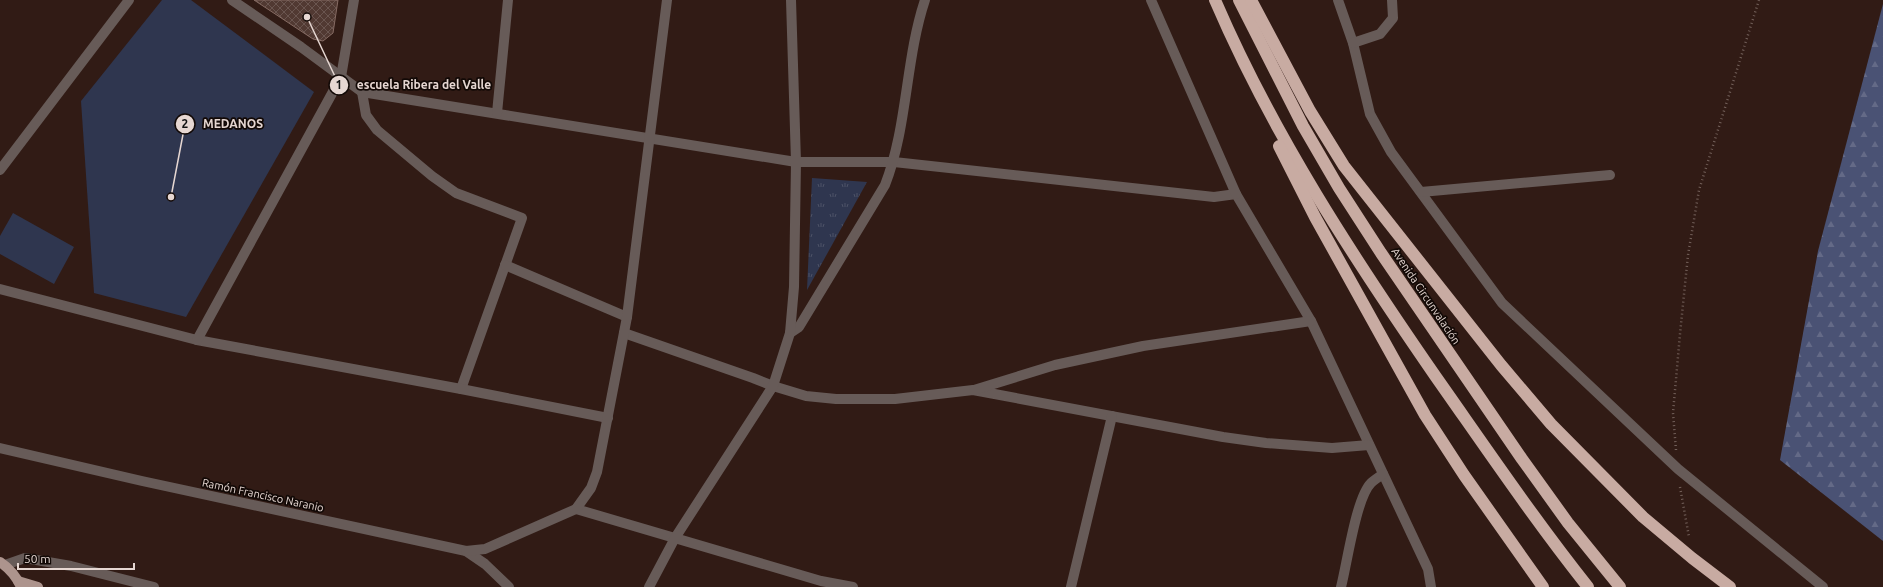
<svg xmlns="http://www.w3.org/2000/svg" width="1883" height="587" font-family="Ubuntu,sans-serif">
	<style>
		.grass { fill: #2f364f }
		.forest { fill: url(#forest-firs) }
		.park { fill: url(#park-tufts) }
		.building { fill: url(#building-cross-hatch); stroke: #866b63 }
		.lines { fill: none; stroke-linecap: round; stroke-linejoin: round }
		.path { stroke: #73605a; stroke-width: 2.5; stroke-dasharray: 1 3; stroke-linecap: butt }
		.street { stroke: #675b58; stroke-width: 10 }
		.primary { stroke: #ad948d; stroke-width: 10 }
		.highway { stroke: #c8aba2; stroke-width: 12 }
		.labels { text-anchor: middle; stroke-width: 3.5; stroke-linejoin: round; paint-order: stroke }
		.street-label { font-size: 11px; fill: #e6d7d2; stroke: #120906 }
		.leader { fill: none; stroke: #e6d7d2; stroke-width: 1.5 }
		.callout-dot { fill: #e6d7d2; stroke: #120906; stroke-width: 1.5 }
		.mark-label { font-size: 12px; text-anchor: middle; font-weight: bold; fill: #111 }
		.callout-label { font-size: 12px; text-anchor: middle; font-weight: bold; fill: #e6d7d2; stroke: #120906; stroke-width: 3.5; stroke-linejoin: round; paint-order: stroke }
	</style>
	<defs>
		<pattern id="forest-firs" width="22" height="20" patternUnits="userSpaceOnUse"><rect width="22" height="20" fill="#4a5274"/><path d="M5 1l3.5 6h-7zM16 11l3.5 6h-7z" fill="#646a87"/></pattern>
		<pattern id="park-tufts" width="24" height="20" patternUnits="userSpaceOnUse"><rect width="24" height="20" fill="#2f364f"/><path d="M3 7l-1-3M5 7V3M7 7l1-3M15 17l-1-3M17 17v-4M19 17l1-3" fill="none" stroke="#4d5267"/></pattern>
		<pattern id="building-cross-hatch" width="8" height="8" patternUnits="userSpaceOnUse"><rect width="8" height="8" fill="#513932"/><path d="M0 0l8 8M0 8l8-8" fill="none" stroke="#6a554f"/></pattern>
	</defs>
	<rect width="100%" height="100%" fill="#311b15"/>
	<g class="grass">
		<polygon points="162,0 191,0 314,92 186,317 94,293 81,101"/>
		<polygon points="13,213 74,247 54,284 0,254 0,236"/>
	</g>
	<polygon class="forest" points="1883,4 1883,541 1780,460 1818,251"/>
	<polygon class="park" points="812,178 867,182 807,290"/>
	<polygon class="building" points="254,0 338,0 333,33 323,41 313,39"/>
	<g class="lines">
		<g class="path">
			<polyline points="1676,450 1673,413 1680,334 1688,255 1699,190 1759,0"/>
			<polyline points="1680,487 1689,537"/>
		</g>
		<g class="street">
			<polyline points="232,0 301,47 362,92 796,162 894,162 1214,197 1236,194 1311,321 1428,569 1431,587"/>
			<polyline points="1151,0 1236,194"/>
			<polyline points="1338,0 1353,43 1370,114 1391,152 1502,303 1678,469 1823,587"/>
			<polyline points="1353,43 1380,34 1393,18 1392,0"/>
			<polyline points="362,92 366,115 377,130 432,176 456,193 522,218 461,389"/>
			<polyline points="497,113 508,0"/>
			<polyline points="0,170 129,0"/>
			<polyline points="1421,192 1610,175"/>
			<polyline points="505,265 627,317"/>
			<polyline points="0,289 197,340 461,389 608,418"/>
			<polyline points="624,333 753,378 773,386 806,396 836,399 895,399 973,390 1223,437 1266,443 1332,448 1369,445"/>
			<path d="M790,333L799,327L885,185C908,126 905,60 925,0"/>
			<polyline points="197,340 341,77 354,0"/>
			<polyline points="974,390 1055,365 1143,346 1311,321"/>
			<polyline points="0,448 142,481 466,551 485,564 509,587"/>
			<polyline points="576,509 821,581 853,587"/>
			<polyline points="466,551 485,549 576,509 591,488 597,472 627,317 667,0"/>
			<polyline points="5,565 25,558 71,566 154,587"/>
			<polyline points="649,587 675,538 773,386 790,333 794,287 796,162 791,0"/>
			<polyline points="1071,587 1112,416"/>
			<path d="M1341,587C1347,564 1356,498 1371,483C1374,480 1379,477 1383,474"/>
		</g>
		<g class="primary">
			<path d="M0,562C9,568 17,578 21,587"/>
			<polyline points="18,581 38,587"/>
		</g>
		<g class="highway">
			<path d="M1215,0C1273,135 1353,257 1436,377C1486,448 1534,519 1588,587"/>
			<polyline points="1239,0 1303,126 1339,188 1381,253 1522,459 1568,523 1620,587"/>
			<polyline points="1251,0 1310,111 1344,166 1501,365 1551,424 1643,517 1692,558 1730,587"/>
			<polyline points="1279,146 1315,217 1425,415 1464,475 1543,587"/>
		</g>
	</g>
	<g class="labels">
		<g class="street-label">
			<text transform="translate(1426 296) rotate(56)" y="4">Avenida Circunvalación</text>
			<text transform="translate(263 495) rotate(12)" y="4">Ramón Francisco Naranio</text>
		</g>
	</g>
	<path class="leader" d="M307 17L339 85M171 197L185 124"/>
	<g class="callout-dot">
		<circle cx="307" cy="17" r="4"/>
		<circle cx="171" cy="197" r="4"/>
		<circle cx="339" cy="85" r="10"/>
		<circle cx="185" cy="124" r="10"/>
	</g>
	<g class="mark-label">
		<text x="339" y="89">1</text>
		<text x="185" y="128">2</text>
	</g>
	<g class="callout-label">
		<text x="424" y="89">escuela Ribera del Valle</text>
		<text x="233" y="128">MEDANOS</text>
	</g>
	<path d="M18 563v6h116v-6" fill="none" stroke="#e6d7d2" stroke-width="2"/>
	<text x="24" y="563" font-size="12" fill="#e6d7d2" stroke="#120906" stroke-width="3" paint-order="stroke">50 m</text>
</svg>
